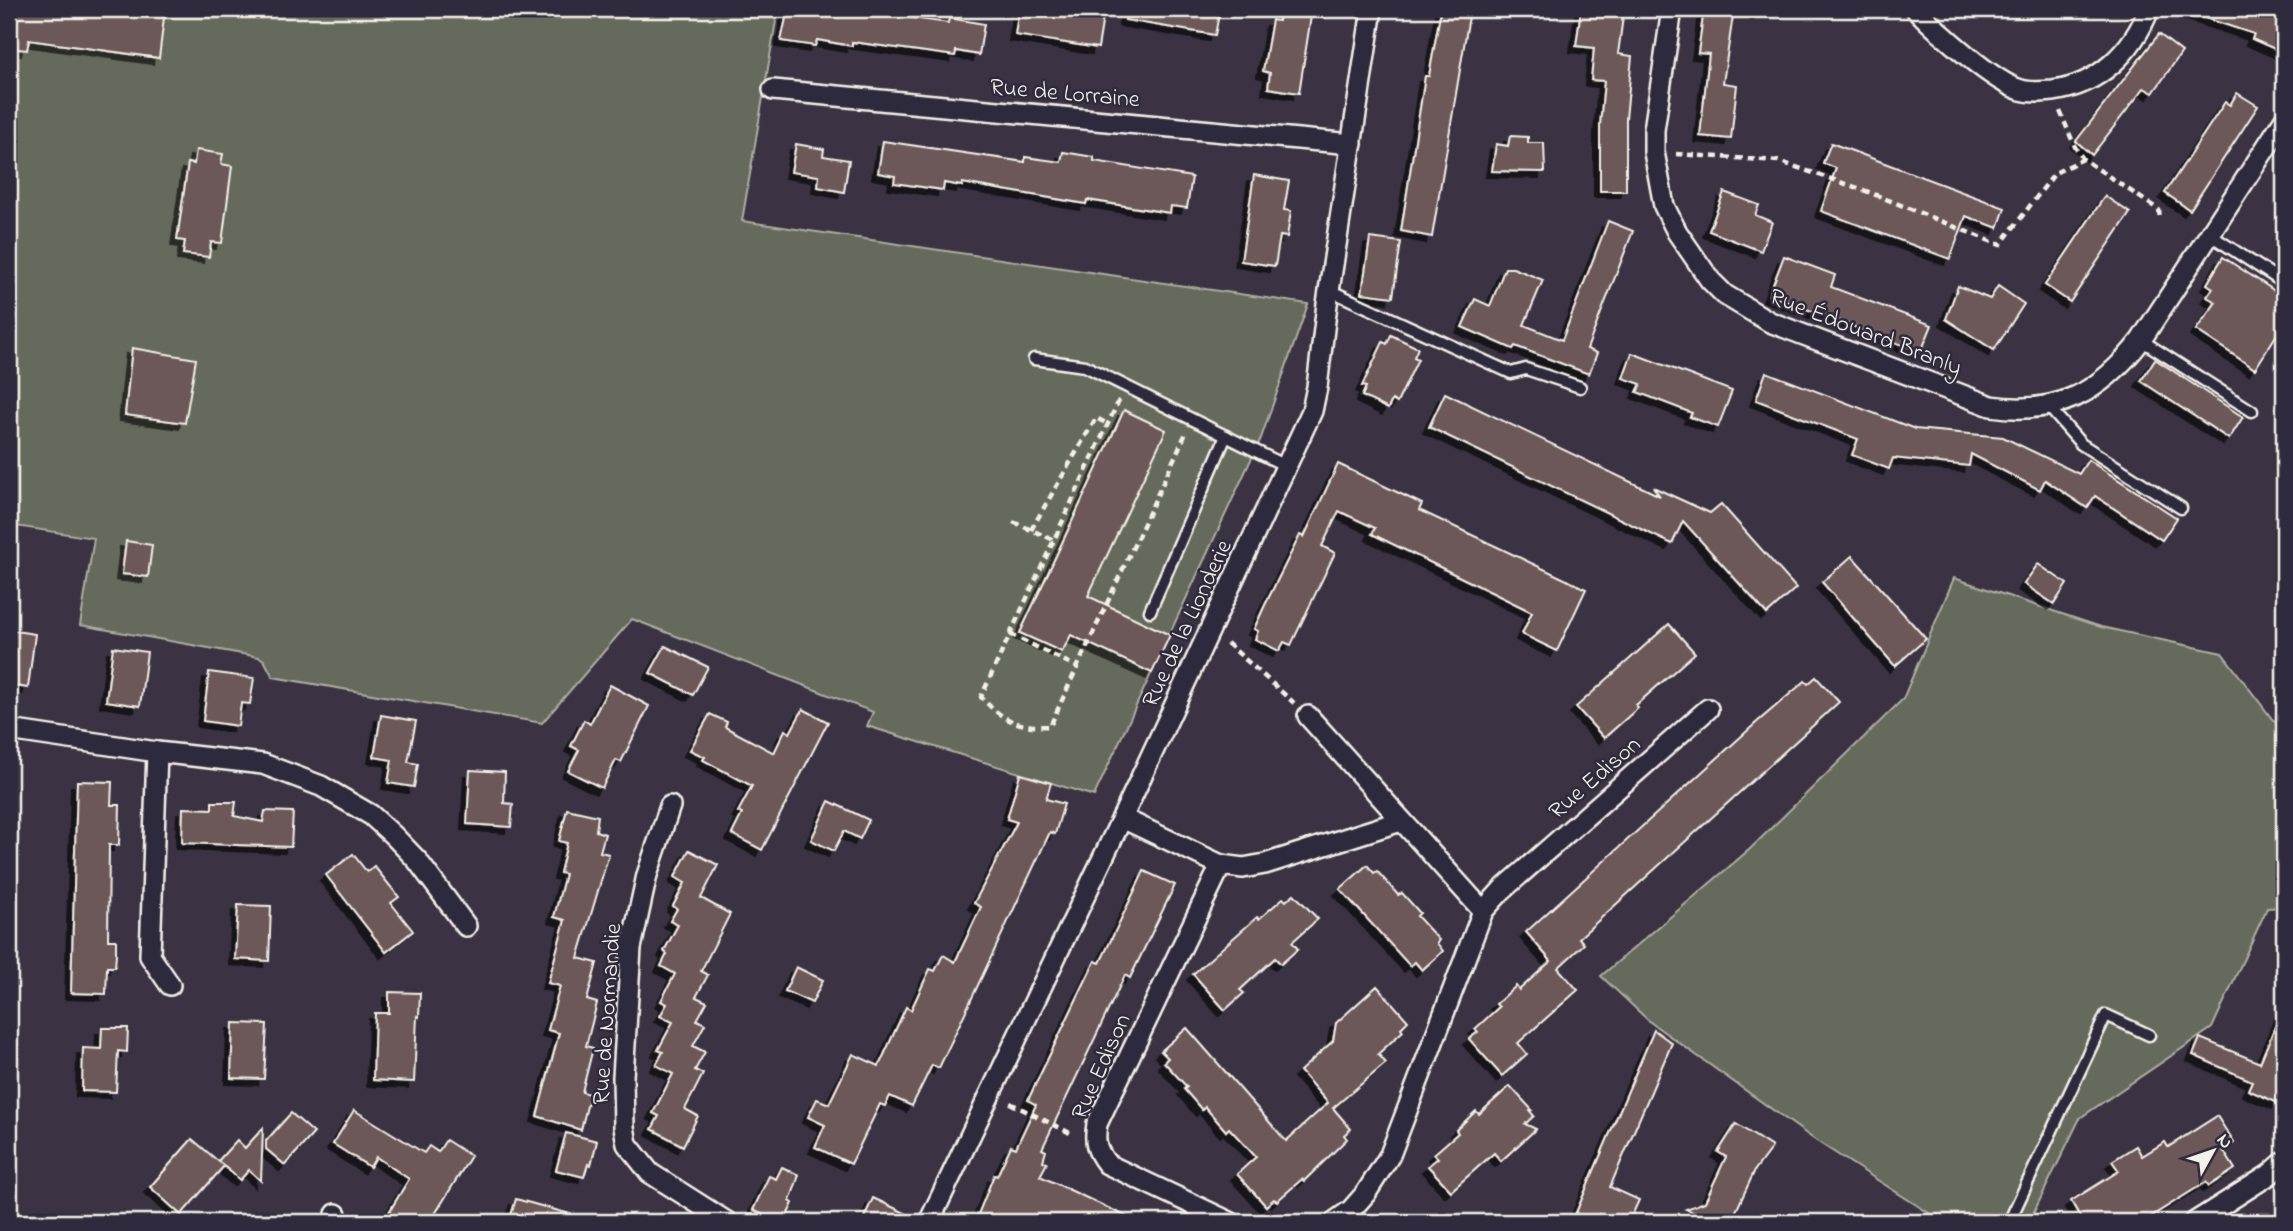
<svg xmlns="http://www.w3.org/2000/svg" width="2293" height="1231" font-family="'Indie Flower',sans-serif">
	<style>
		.green { fill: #666a5c; stroke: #adaea2; stroke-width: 2 }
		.building { fill: #6c5959; stroke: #f4f1e8; stroke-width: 2; filter: url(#shadow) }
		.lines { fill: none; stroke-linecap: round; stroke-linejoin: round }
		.lane-casing { stroke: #f4f1e8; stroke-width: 15 }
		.street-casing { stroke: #f4f1e8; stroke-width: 24 }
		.path { stroke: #f4f1e8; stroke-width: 4.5; stroke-dasharray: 7 5; stroke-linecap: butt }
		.lane { stroke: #2f2a3d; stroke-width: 10 }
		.street { stroke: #2f2a3d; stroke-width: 19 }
		.labels { text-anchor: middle; stroke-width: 5; stroke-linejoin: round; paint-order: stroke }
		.street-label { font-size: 24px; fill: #f4f1e8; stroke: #2f2a3d }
	</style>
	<defs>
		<filter id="shadow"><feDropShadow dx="-6" dy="6" stdDeviation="0" flood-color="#0009"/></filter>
	</defs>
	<rect width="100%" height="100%" fill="#3b3343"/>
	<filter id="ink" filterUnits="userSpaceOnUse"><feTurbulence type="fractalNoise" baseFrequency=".0143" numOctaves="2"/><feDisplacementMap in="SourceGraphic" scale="14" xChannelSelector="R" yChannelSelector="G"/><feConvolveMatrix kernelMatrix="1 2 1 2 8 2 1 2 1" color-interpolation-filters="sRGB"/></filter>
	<g filter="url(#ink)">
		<g class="green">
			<polygon points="9,9 778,9 742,221 1308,304 1261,438 1094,796 867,726 873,712 632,619 542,723 273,677 264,660 259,657 80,625 94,538 9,525"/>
			<polygon points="1954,578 2101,627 2222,653 2273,720 2284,730 2284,907 2267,908 2212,1028 2080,1118 2029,1222 1943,1222 1815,1140 1650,1022 1601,976 1750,849 1903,699"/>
		</g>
		<g class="building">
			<polygon points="9,9 165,9 159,58 29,40 27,50 9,48"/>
			<polygon points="788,9 818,9 844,13 845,9 948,23 949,18 984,24 979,55 956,51 955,56 852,42 852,46 817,40 815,46 781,41"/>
			<polygon points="1019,9 1088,9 1087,15 1103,17 1098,48 1015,35"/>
			<polygon points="1126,9 1220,9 1215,35 1125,20"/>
			<polygon points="1280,9 1312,10 1299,93 1268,88 1270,73 1263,71 1272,20 1278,21"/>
			<polygon points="1441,9 1465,9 1464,15 1469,16 1432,237 1401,231 1425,76 1429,76"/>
			<polygon points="1581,9 1624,9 1618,54 1632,56 1626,119 1626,191 1600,191 1600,126 1604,81 1591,80 1594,48 1576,46"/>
			<polygon points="1704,9 1734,9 1723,83 1737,85 1731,139 1700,136 1709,54 1698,53"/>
			<polygon points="2191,9 2258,9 2284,20 2284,53 2252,39 2254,34 2190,13"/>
			<polygon points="2159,34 2182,52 2153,93 2144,88 2092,155 2076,141"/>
			<polygon points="2237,93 2258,106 2190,210 2165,193 2225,102 2230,105"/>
			<polygon points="1510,136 1528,137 1528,143 1544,143 1545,172 1492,171 1496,144 1508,146"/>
			<polygon points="883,141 1025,162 1025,157 1061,162 1063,152 1094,157 1094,161 1192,177 1187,208 1171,206 1170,213 1087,200 1086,204 962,183 962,186 944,183 943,190 894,183 895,176 878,173"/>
			<polygon points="1831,143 2005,208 1998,228 1966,216 1950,259 1821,211 1836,168 1823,163"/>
			<polygon points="796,144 824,149 823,156 849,160 844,192 818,187 819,176 791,172"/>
			<polygon points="196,150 223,154 221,164 232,166 222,243 211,242 209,257 183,254 185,241 177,240 188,163 194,164"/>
			<polygon points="1254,175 1289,181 1284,210 1291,211 1287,237 1280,236 1275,266 1241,261"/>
			<polygon points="1724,192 1759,205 1755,215 1772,222 1761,251 1709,231"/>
			<polygon points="2105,196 2130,213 2070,302 2045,285"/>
			<polygon points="1608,221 1633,231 1587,349 1597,353 1589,374 1515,346 1513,349 1462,327 1475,299 1490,306 1505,268 1513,268 1543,280 1524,325 1562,340"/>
			<polygon points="1370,238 1401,242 1393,297 1362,293"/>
			<polygon points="1784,256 1835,275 1831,287 1932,325 1921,352 1769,295"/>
			<polygon points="2223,257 2284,297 2284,323 2255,369 2196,330 2216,302 2207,297 2213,288 2207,284"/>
			<polygon points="1958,286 1990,299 1998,286 2024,304 1994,350 1946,319"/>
			<polygon points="1391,335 1418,348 1414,357 1418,359 1397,403 1392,400 1388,409 1362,396 1366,387 1362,386 1383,342 1387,344"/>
			<polygon points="132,348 196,359 185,423 125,415"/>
			<polygon points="1632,353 1732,391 1718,427 1690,417 1692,413 1637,392 1641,384 1623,378"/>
			<polygon points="2155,359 2243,417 2229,439 2141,381"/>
			<polygon points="1766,372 1915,429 2003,437 2079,474 2088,460 2177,518 2162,540 2095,496 2087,508 2045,480 2040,490 1971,454 1969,466 1893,458 1889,469 1852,455 1858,439 1756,400"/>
			<polygon points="1445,393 1660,496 1653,487 1710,513 1721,504 1796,588 1767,614 1683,521 1672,544 1429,427"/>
			<polygon points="1124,410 1166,430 1088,596 1170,635 1152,673 1071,635 1062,652 1020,633"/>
			<polygon points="1338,464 1422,504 1419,510 1586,589 1557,651 1522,634 1532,612 1372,534 1375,528 1339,511 1322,546 1335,553 1291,645 1284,642 1279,651 1255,639 1258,631 1254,629 1265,605 1300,535 1304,537"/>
			<polygon points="126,541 152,545 148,577 122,574"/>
			<polygon points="1852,556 1926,639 1895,666 1822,582"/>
			<polygon points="2038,564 2067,584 2054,604 2024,584"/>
			<polygon points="1669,624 1695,653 1636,705 1638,708 1604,738 1576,707"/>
			<polygon points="9,630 35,634 28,688 9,685"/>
			<polygon points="665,646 708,667 693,695 650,673"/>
			<polygon points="113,647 147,652 140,706 106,701"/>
			<polygon points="209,672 254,678 250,704 241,703 238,726 203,721"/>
			<polygon points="1816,677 1839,702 1579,938 1584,944 1558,968 1578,990 1518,1043 1527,1054 1502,1076 1469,1039 1478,1032 1475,1029 1499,1007 1496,1004 1516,986 1519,990 1551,961 1526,932 1756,723 1805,681 1808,684"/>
			<polygon points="610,685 649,706 621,762 616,760 602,788 568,771 579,750 571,746 584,720 590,724"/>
			<polygon points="803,709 828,722 762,850 732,834 742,814 738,812 752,786 703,760 705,757 690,750 710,714 727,722 725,727 774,753 785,730 790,733"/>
			<polygon points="381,715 416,721 408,762 418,764 414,787 388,783 392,760 374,757"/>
			<polygon points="470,770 505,772 504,803 513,804 511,827 467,824"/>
			<polygon points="1020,774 1051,783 1046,799 1064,804 1055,834 1050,832 939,1068 932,1065 912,1106 890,1096 885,1106 880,1104 851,1164 815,1147 825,1125 808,1117 817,1099 829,1104 853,1054 879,1066 906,1007 911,1010 930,969 935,971 943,955 955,962 981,907 974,903 1017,822 1007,819"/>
			<polygon points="77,781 112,782 111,805 120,805 119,845 109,845 108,940 116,940 116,954 115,967 107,967 106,994 71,993"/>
			<polygon points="829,801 869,820 860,839 844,831 834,851 811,840"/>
			<polygon points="212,802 236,802 234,816 263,822 265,811 293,812 291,847 182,843 183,808 212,809"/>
			<polygon points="567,809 598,816 596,831 605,834 600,852 609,854 578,958 597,963 587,1000 597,1003 586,1046 593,1048 582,1092 590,1094 581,1130 537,1116 559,1033 548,1030 560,986 548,983 565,920 554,917 565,874 560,873 567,843 559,841"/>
			<polygon points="689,850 718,865 701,898 730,914 701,971 708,975 696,997 707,1002 697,1020 705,1024 693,1046 705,1052 695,1070 703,1074 685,1109 698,1116 683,1146 652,1129 659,1116 653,1113 673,1074 656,1065 663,1052 658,1050 673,1022 660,1016 667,1004 661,1001 675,974 661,966 667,954 664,951 678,925 670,921 677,909 673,906 685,883 675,877"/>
			<polygon points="353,854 367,872 374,866 399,897 391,903 413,931 386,952 326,875"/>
			<polygon points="1367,865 1374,873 1377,871 1398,895 1402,893 1420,913 1417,916 1439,940 1437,943 1443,951 1422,970 1415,962 1410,966 1340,889"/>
			<polygon points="1144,871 1175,885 1130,978 1125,975 1042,1149 1046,1151 1043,1161 1047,1163 1040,1176 1138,1222 975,1222 994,1175 997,1176 1011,1146 1016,1148 1036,1105 1028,1100 1068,1017 1095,961 1100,963"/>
			<polygon points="1294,894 1318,919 1292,942 1298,949 1281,964 1275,958 1240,990 1244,993 1225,1010 1193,974 1257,917 1259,919 1283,898 1286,901"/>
			<polygon points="238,905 271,906 269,961 235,959"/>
			<polygon points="796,967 823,980 812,1003 785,991"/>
			<polygon points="1377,986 1408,1021 1401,1028 1403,1031 1378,1054 1386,1063 1333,1108 1351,1129 1344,1135 1347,1139 1304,1181 1302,1179 1277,1201 1274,1199 1266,1206 1237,1174 1256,1157 1229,1128 1226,1131 1205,1107 1202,1110 1184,1089 1187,1087 1164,1062 1168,1058 1161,1051 1187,1028 1286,1141 1328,1103 1300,1071 1333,1041 1336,1023"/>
			<polygon points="389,992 420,993 419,1017 417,1016 414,1082 373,1080 375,1013 389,1013"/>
			<polygon points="2284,1005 2284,1087 2278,1103 2248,1090 2252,1081 2193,1055 2200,1038 2260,1063"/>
			<polygon points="233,1023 267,1024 264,1079 231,1078"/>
			<polygon points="102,1028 128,1028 127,1052 118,1051 116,1092 82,1091 83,1048 101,1049"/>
			<polygon points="1654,1030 1672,1043 1610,1187 1639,1200 1629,1222 1618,1222 1599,1214 1595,1222 1572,1222"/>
			<polygon points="1510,1086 1532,1110 1530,1111 1534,1116 1525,1124 1536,1129 1501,1161 1494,1153 1451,1191 1428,1166 1438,1158 1434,1154 1458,1133 1456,1130 1476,1111 1479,1114"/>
			<polygon points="354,1110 424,1153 429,1146 438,1152 446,1140 471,1156 430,1222 383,1222 409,1179 376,1157 370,1167 333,1144"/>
			<polygon points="291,1113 314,1133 285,1165 266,1149 266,1141"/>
			<polygon points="2217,1116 2234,1143 2223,1150 2235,1169 2209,1186 2206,1182 2142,1222 2083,1222 2071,1201 2119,1171 2112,1161 2136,1146 2142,1156 2165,1142 2168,1147"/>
			<polygon points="1736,1124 1772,1147 1755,1170 1731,1222 1714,1222 1686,1209 1705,1202 1726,1157 1718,1152"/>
			<polygon points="263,1128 261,1181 249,1170 240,1180 218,1161 237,1140 245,1148"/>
			<polygon points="566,1133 597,1141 591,1165 588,1164 584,1177 556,1170"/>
			<polygon points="192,1139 224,1166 181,1215 150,1187"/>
			<polygon points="782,1167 799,1175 790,1201 793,1203 784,1222 778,1222 753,1210 769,1176 776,1179"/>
			<polygon points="873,1198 918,1219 917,1222 862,1222"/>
			<polygon points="516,1199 577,1216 576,1222 509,1222"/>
		</g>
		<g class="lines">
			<defs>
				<g id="lane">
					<polyline points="2209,234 2284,283"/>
					<polyline points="1329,290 1511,373 1526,369 1580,387"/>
					<polyline points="2141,340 2252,411"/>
					<polyline points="1034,359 1085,366 1286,466"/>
					<polyline points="2048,406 2081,444 2181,508"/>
					<polyline points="1150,611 1226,436"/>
					<polyline points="2009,1222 2106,1015 2149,1035"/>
				</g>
				<g id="street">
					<path d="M1672,9L1654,130V152L1664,206L1677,232L1710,280L1725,295L1770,322L1991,406C2058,416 2101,392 2141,340L2284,120"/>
					<path d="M1916,9C1937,31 1993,82 2021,90C2031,93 2042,92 2053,91C2099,85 2133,51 2149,9"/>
					<polyline points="773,90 1352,144"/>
					<polyline points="1308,716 1483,911"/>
					<polyline points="9,730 157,752 263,764 321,786 371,815 394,836 417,860 466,926"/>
					<polyline points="157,752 150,956 170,985"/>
					<polyline points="670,806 647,875 631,948 623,1077 624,1127 627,1144 650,1173 727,1222"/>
					<polyline points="1122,818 1221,865 1243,868 1265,864 1401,821"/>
					<path d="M1221,865L1097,1124C1094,1142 1096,1150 1107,1164L1230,1222"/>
					<polyline points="336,1214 337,1222"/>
					<polyline points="929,1222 1122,818 1312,411 1317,387 1327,304 1372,9"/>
					<polyline points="1334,1222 1351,1210 1366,1193 1390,1155 1483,911 1502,890 1708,709"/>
					<polyline points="2195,1222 2269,1175 2284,1162"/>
				</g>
			</defs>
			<use href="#lane" class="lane-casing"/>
			<use href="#street" class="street-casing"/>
			<g class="path">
				<polyline points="2060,111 2075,147 2083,159 2159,210 2160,221"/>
				<polyline points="1676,154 1778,161 1861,189 2000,245 2055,173 2083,159"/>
				<path d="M1119,400L981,697C1002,720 1018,728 1050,726L1186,433"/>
				<polyline points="1013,522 1054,540"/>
				<polyline points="1031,530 1096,418 1108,424"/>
				<polyline points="1010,634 1077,667"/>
				<polyline points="1227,643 1294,703"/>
				<polyline points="1010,1103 1074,1135"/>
			</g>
			<use href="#lane" class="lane"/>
			<use href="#street" class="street"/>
		</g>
	</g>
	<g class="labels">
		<g class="street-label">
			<text transform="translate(1065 92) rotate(5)" y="8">Rue de Lorraine</text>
			<text transform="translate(1866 331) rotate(21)" y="8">Rue Édouard Branly</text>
			<text transform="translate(1186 623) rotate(-65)" y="8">Rue de la Lionderie</text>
			<text transform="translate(1594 777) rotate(-41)" y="8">Rue Edison</text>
			<text transform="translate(606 1014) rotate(-86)" y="8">Rue de Normandie</text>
			<text transform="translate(1100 1066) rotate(-66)" y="8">Rue Edison</text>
		</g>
	</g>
	<rect width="2293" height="1231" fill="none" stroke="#2f2a3d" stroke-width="35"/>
	<rect x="18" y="18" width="2258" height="1196" fill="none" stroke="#f4f1e8" stroke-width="2.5" filter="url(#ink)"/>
	<g transform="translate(2213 1151) rotate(50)" stroke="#2f2a3d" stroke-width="5" paint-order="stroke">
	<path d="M0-5L12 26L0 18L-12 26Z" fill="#f4f1e8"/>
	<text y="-10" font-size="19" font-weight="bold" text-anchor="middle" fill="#f4f1e8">N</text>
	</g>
</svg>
